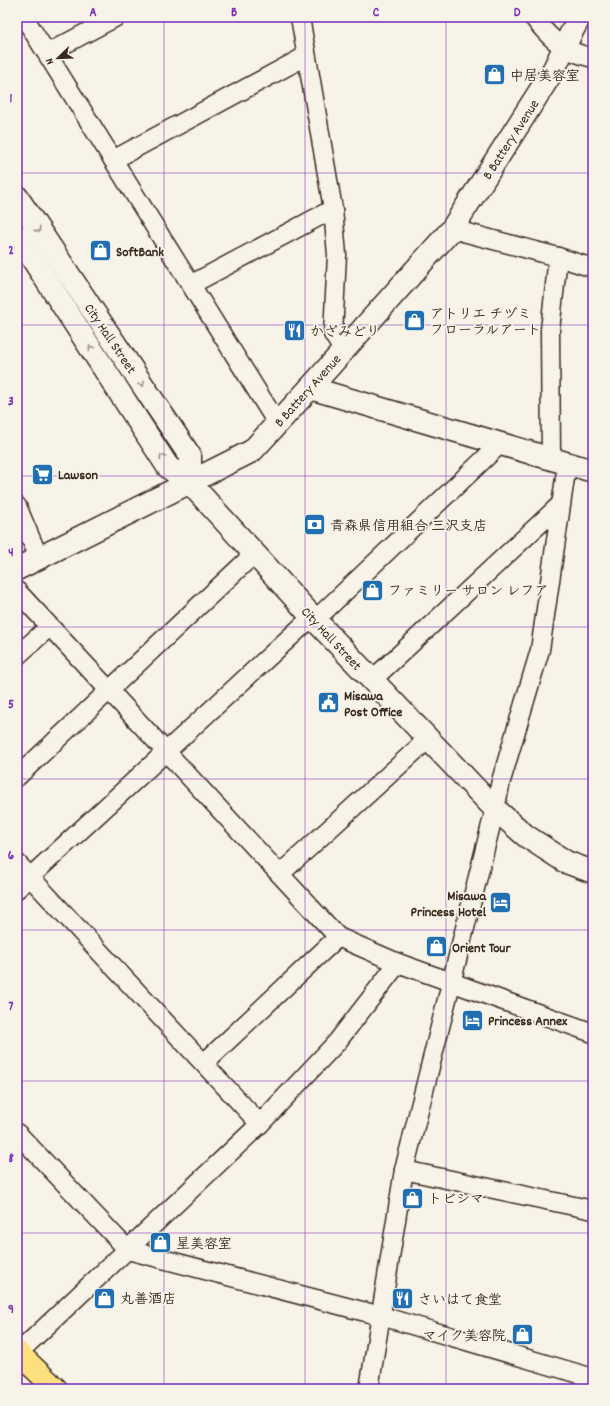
<svg xmlns="http://www.w3.org/2000/svg" width="610" height="1406" font-family="Dekko,'Klee One',sans-serif">
	<style>
		.lines { fill: none; stroke-linecap: round; stroke-linejoin: round }
		.street-casing { stroke: #3b2a1e; stroke-width: 21 }
		.secondary-casing { stroke: #3b2a1e; stroke-width: 25 }
		.primary-casing { stroke: #3b2a1e; stroke-width: 25 }
		.street { stroke: #f7f3e8; stroke-width: 18 }
		.secondary { stroke: #f7f3e8; stroke-width: 22 }
		.primary { stroke: #fce080; stroke-width: 22 }
		.oneway { stroke: #998e83 }
		.grid { fill: none; stroke: #7b2cbf; stroke-width: 1; stroke-opacity: 0.55 }
		.labels { text-anchor: middle; stroke-width: 3.5; stroke-linejoin: round; paint-order: stroke }
		.poi-label { font-size: 14px; font-weight: bold; fill: #3b2a1e; stroke: #f7f3e8; text-anchor: start }
		.street-label { font-size: 14px; fill: #3b2a1e; stroke: #f7f3e8 }
		.neatline { fill: none; stroke: #7b2cbf; stroke-width: 1.5 }
		.grid-label { font-size: 13px; text-anchor: middle; font-weight: bold; fill: #7b2cbf }
	</style>
	<rect width="100%" height="100%" fill="#f7f3e8"/>
	<filter id="ink" filterUnits="userSpaceOnUse"><feTurbulence type="fractalNoise" baseFrequency=".025" numOctaves="2"/><feDisplacementMap in="SourceGraphic" scale="8" xChannelSelector="R" yChannelSelector="G"/><feConvolveMatrix kernelMatrix="1 2 1 2 8 2 1 2 1" color-interpolation-filters="sRGB"/></filter>
	<g filter="url(#ink)">
		<g class="lines">
			<defs>
				<g id="street">
					<polyline points="24,17 277,423"/>
					<polyline points="300,17 333,209 337,255 333,334 343,350"/>
					<path d="M533,17C552,41 563,51 593,58"/>
					<polyline points="48,53 116,17"/>
					<polyline points="113,160 306,56"/>
					<polyline points="452,229 558,257 593,268"/>
					<polyline points="192,284 333,209"/>
					<polyline points="551,459 550,330 558,257"/>
					<polyline points="567,464 540,650 501,781 495,809 404,1170 593,1210"/>
					<polyline points="17,506 39,558"/>
					<polyline points="17,591 338,937 398,963 337,1042 260,1124 18,1353"/>
					<polyline points="315,620 500,444"/>
					<polyline points="17,656 49,627"/>
					<polyline points="372,680 561,504"/>
					<polyline points="17,777 254,554"/>
					<polyline points="17,863 260,1124"/>
					<polyline points="280,874 428,739"/>
					<polyline points="17,889 312,617"/>
					<polyline points="398,963 593,1033"/>
					<polyline points="204,1063 338,937"/>
					<polyline points="17,1133 128,1250 381,1316 593,1378"/>
					<polyline points="369,1389 404,1170"/>
				</g>
				<g id="secondary">
					<polyline points="17,197 190,456 190,483"/>
					<polyline points="17,235 168,467 190,483 315,620 495,809 526,836 566,862 593,872"/>
					<polyline points="310,388 593,471"/>
					<polyline points="17,569 252,451 310,388 452,229 554,69 572,31 580,17"/>
				</g>
				<polyline id="primary" points="17,1352 56,1389"/>
			</defs>
			<use href="#street" class="street-casing"/>
			<use href="#secondary" class="secondary-casing"/>
			<use href="#primary" class="primary-casing"/>
			<use href="#street" class="street"/>
			<use href="#secondary" class="secondary"/>
			<use href="#primary" class="primary"/>
		</g>
		<defs><path id="oneway-chevron" d="M-2-3.5L2.5 0L-2 3.5" fill="none" stroke-width="1.6" stroke-linecap="round" stroke-linejoin="round"/></defs>
		<g class="oneway">
			<use href="#oneway-chevron" transform="translate(38 230) rotate(57)"/>
			<use href="#oneway-chevron" transform="translate(91 348) rotate(-123)"/>
			<use href="#oneway-chevron" transform="translate(142 384) rotate(56)"/>
			<use href="#oneway-chevron" transform="translate(162 457) rotate(-123)"/>
		</g>
	</g>
	<path class="grid" d="M164,17V1389M305,17V1389M446,17V1389M17,173H593M17,325H593M17,476H593M17,627H593M17,779H593M17,930H593M17,1081H593M17,1233H593"/>
	<defs>
		<symbol id="shop-square" viewBox="-11 -11 22 22"><rect x="-9" y="-9" width="18" height="18" rx="4" fill="#1f6fb2" stroke="#f7f3e8"/><path d="M-5-2.5h2.3a2.7 3.5 0 0 1 5.4 0H5L5.5 6h-11ZM-1.5-2.5h3a1.5 2.3 0 0 0-3 0Z" fill="#fff"/></symbol>
		<symbol id="restaurant-square" viewBox="-11 -11 22 22"><rect x="-9" y="-9" width="18" height="18" rx="4" fill="#1f6fb2" stroke="#f7f3e8"/><path d="M-5-6h1v4h1v-4h1v4h1v-4h1v5L-1.5 .5V6h-2V.5L-5-1ZM5-6V6H3V1.5H1.5Q1.5-4 5-6Z" fill="#fff"/></symbol>
		<symbol id="supermarket-square" viewBox="-11 -11 22 22"><rect x="-9" y="-9" width="18" height="18" rx="4" fill="#1f6fb2" stroke="#f7f3e8"/><path d="M-6-5.5h2.5l.6 2H6L4.5 2H-2.5L-4.4-4H-6ZM-1.5 3.2a1.3 1.3 0 1 0 .1 0ZM3 3.2a1.3 1.3 0 1 0 .1 0Z" fill="#fff"/></symbol>
		<symbol id="bank-square" viewBox="-11 -11 22 22"><rect x="-9" y="-9" width="18" height="18" rx="4" fill="#1f6fb2" stroke="#f7f3e8"/><path d="M-6-4H6V4H-6ZM0-2.3a2.3 2.3 0 1 0 0 4.6a2.3 2.3 0 1 0 0-4.6Z" fill="#fff"/></symbol>
		<symbol id="civic-square" viewBox="-11 -11 22 22"><rect x="-9" y="-9" width="18" height="18" rx="4" fill="#1f6fb2" stroke="#f7f3e8"/><path d="M-.6-6.5H3V-4.5H.6V-3L4-1V1h2V6H-6V1h2V-1L-.6-3ZM-1.2 2.5V6h2.4V2.5Z" fill="#fff"/></symbol>
		<symbol id="hotel-square" viewBox="-11 -11 22 22"><rect x="-9" y="-9" width="18" height="18" rx="4" fill="#1f6fb2" stroke="#f7f3e8"/><path d="M-6-4.5h1.5V1H6V5H4.5V3h-9V5H-6ZM-4 0a1.8 1.8 0 1 1 3.6 0ZM.5 0V-2.5h3Q6-2.5 6 0Z" fill="#fff"/></symbol>
	</defs>
	<g fill-rule="evenodd">
		<use href="#shop-square" x="482" y="62" width="25" height="25"/>
		<use href="#shop-square" x="88" y="238" width="25" height="25"/>
		<use href="#shop-square" x="402" y="308" width="25" height="25"/>
		<use href="#restaurant-square" x="282" y="318" width="25" height="25"/>
		<use href="#supermarket-square" x="30" y="462" width="25" height="25"/>
		<use href="#bank-square" x="302" y="512" width="25" height="25"/>
		<use href="#shop-square" x="360" y="578" width="25" height="25"/>
		<use href="#civic-square" x="316" y="690" width="25" height="25"/>
		<use href="#hotel-square" x="488" y="890" width="25" height="25"/>
		<use href="#shop-square" x="424" y="934" width="25" height="25"/>
		<use href="#hotel-square" x="460" y="1008" width="25" height="25"/>
		<use href="#shop-square" x="400" y="1186" width="25" height="25"/>
		<use href="#shop-square" x="148" y="1230" width="25" height="25"/>
		<use href="#shop-square" x="92" y="1286" width="25" height="25"/>
		<use href="#restaurant-square" x="390" y="1286" width="25" height="25"/>
		<use href="#shop-square" x="510" y="1322" width="25" height="25"/>
	</g>
	<g class="labels">
		<g class="poi-label">
			<text x="510" y="80">中居美容室</text>
			<text x="116" y="256">SoftBank</text>
			<text x="430" y="318">アトリエ チヅミ<tspan x="430" dy="16">フローラルアート</tspan></text>
			<text x="310" y="336">かざみどり</text>
			<text x="58" y="479">Lawson</text>
			<text x="330" y="530">青森県信用組合 三沢支店</text>
			<text x="388" y="595">ファミリー サロン レフア</text>
			<text x="344" y="700">Misawa<tspan x="344" dy="16">Post Office</tspan></text>
			<text x="486" y="900" text-anchor="end">Misawa<tspan x="486" dy="16">Princess Hotel</tspan></text>
			<text x="452" y="952">Orient Tour</text>
			<text x="488" y="1025">Princess Annex</text>
			<text x="428" y="1203">トビシマ</text>
			<text x="176" y="1248">星美容室</text>
			<text x="120" y="1303">丸善酒店</text>
			<text x="418" y="1304">さいはて食堂</text>
			<text x="506" y="1340" text-anchor="end">マイク美容院</text>
		</g>
		<g class="street-label">
			<text transform="translate(510 139) rotate(-57)" y="5">B Battery Avenue</text>
			<text transform="translate(111 338) rotate(56)" y="5">City Hall Street</text>
			<text transform="translate(307 390) rotate(-48)" y="5">B Battery Avenue</text>
			<text transform="translate(332 638) rotate(47)" y="5">City Hall Street</text>
		</g>
	</g>
	<rect width="610" height="1406" fill="none" stroke="#f7f3e8" stroke-width="44"/>
	<g transform="translate(58 58) rotate(247)" stroke="#f7f3e8" stroke-width="3" paint-order="stroke">
	<path d="M0-3L7 15L0 10L-7 15Z" fill="#3b2a1e"/>
	<text y="-6" font-size="11" font-weight="bold" text-anchor="middle" fill="#3b2a1e">N</text>
	</g>
	<rect x="22" y="22" width="566" height="1362" class="neatline"/>
	<g class="grid-label">
		<text x="93" y="16">A</text>
		<text x="234" y="16">B</text>
		<text x="376" y="16">C</text>
		<text x="517" y="16">D</text>
		<text x="11" y="102">1</text>
		<text x="11" y="254">2</text>
		<text x="11" y="405">3</text>
		<text x="11" y="556">4</text>
		<text x="11" y="708">5</text>
		<text x="11" y="859">6</text>
		<text x="11" y="1010">7</text>
		<text x="11" y="1162">8</text>
		<text x="11" y="1313">9</text>
	</g>
</svg>
